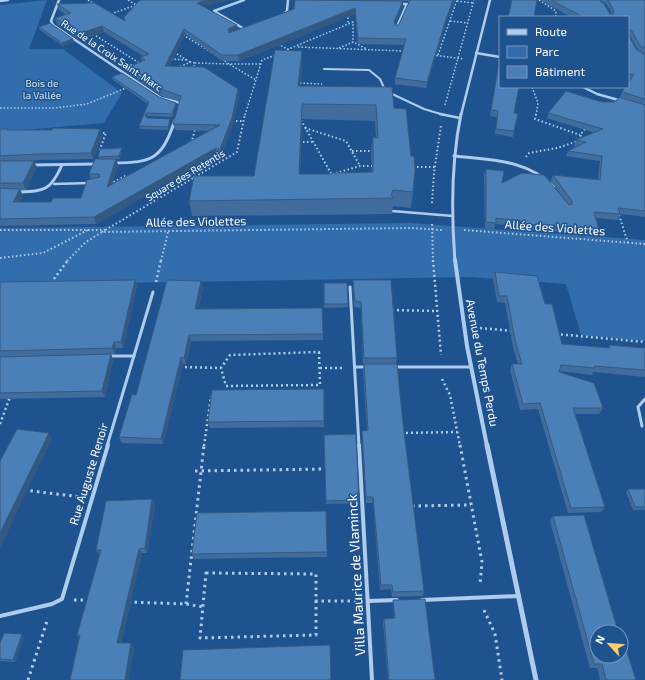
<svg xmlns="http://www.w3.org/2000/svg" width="645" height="680" font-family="'Exo 2',sans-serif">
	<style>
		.green { fill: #326dad }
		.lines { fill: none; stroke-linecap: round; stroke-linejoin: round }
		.path-far3 { stroke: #aecced; stroke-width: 1.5; stroke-dasharray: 1.5 2; stroke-linecap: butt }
		.path-far2 { stroke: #aecced; stroke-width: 2; stroke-dasharray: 1.5 2.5; stroke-linecap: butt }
		.path-far1 { stroke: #aecced; stroke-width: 2.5; stroke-dasharray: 2 3; stroke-linecap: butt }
		.path { stroke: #aecced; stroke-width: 3; stroke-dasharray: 2.5 4; stroke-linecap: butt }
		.lane-far3 { stroke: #aecced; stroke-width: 2 }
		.lane-far2 { stroke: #aecced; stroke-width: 2.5 }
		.lane-far1 { stroke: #aecced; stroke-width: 3 }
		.lane { stroke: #aecced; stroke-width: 4 }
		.street-far3 { stroke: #aecced; stroke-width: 2.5 }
		.street-far2 { stroke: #aecced; stroke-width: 3 }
		.street-far1 { stroke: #aecced; stroke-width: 4 }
		.street { stroke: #aecced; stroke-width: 5 }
		.wall { fill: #406d9e; fill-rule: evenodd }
		.shaded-wall { fill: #345981 }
		.building { fill: #4b7fb8; stroke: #345981; fill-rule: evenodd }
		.labels { text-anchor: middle; stroke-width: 3; stroke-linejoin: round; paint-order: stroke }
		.far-street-label { font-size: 10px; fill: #fff; stroke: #1f538f }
		.far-park-label { font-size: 10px; fill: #d3e6f9; stroke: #1f538f }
		.street-label { font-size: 12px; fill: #fff; stroke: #1f538f }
		.near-street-label { font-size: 14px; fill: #fff; stroke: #1f538f }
	</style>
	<rect width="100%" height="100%" fill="#1f538f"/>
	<g class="green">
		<polygon points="47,0 29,49 63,49 122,93 104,123 0,132 0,5"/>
		<polygon points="410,223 645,240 645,341 581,335 566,284 470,277 0,285 0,228"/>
	</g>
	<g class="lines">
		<g class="path-far3">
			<polyline points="88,0 96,5"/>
			<polyline points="128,0 138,6"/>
			<polyline points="539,0 556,11 556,17"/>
			<polyline points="457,1 473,3"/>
			<polyline points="111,14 136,5"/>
			<polyline points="348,14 348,24"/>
			<polyline points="450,21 468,23"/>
			<polyline points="93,34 141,64"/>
			<polyline points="183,35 211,52"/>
			<polyline points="278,44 289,50"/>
			<polyline points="298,47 404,51"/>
			<polyline points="339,48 353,42 367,49"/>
			<polyline points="284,51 353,22 353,42"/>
			<polyline points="174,52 190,62"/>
			<polyline points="433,55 464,59"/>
			<polyline points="438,55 457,0"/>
			<polyline points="171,59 186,60"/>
			<polyline points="222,59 229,64 261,64"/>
			<polyline points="177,68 191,62 195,63"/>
			<polyline points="193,70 195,63 229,64 256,80"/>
			<polyline points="300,83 322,84"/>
			<polyline points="532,87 538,103 536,115"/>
			<polyline points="445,105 474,0"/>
			<polyline points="0,108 55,108 87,104 126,88"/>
			<polyline points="245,115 262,60 276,55"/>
		</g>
		<g class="path-far2">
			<polyline points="536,114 535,119 580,135"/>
			<polyline points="301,120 333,177"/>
			<polyline points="232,121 243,121"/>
			<polyline points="305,128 346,141 360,166"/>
			<polyline points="99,133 106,133 99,152"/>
			<polyline points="583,140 580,135 586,128"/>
			<polyline points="190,142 192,141 195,129"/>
			<polyline points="299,142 313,142"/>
			<polyline points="352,151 374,151"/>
			<polyline points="526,157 529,153 557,148 578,141"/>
			<polyline points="413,167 435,167"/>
			<polyline points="183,170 195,177"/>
			<polyline points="336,173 360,166 374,166"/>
			<polyline points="110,184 127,175"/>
			<polyline points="432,203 434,173 441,125"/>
			<polyline points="619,215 628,243"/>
			<polyline points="432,224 433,261"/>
			<polyline points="0,230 105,230"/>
			<polyline points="464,230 645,244"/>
			<polyline points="102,232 237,152 245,114"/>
			<polyline points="0,258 43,253 88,230"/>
			<polyline points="67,261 86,242 102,232 411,228 442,230"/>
			<polyline points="161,261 168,232"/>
		</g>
		<g class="path-far1">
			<polyline points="433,260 441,355"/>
			<polyline points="156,282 161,260"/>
			<polyline points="51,283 68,260"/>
			<polyline points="392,310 437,311"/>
			<polyline points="480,328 513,331"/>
			<polyline points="556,334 645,342"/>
			<polygon points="319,352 320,385 226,386 221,368 230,355"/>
			<polyline points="180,367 221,368"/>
			<polyline points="320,368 343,368"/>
			<polyline points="442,379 450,395 460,446"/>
			<polyline points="0,424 10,397"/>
			<polyline points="401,433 457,432"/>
			<polyline points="204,446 211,396"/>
		</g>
		<g class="path">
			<polyline points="460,445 482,562 480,585"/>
			<polyline points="195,471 326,469"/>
			<polyline points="24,490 81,497"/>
			<polyline points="412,506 471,505"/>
			<polygon points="206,573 316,574 316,635 200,638"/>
			<polyline points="74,600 89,600"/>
			<polyline points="315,601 356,601"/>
			<polyline points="128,602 186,604 203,607"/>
			<polyline points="186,604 204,445"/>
			<polyline points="484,610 495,634 502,680"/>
			<polyline points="28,680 48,618"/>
		</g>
		<g class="lane-far3">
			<polyline points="324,69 369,70 380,79 385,90"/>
			<polyline points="390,93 424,109 444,115"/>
		</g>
		<g class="lane-far2">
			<polyline points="440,114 460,118"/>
			<polyline points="54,184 90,183"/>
			<polyline points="392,211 453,216"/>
		</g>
		<g class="lane-far1">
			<polyline points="350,287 359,446"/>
			<polyline points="110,356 134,356"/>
			<polyline points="355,367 367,367"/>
			<polyline points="395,367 471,367"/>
			<polyline points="642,426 638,407 645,399"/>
			<polyline points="107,446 153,292"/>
		</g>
		<g class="lane">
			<polyline points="359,445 372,680"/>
			<polyline points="422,600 519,596"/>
			<polyline points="369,601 397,600"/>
			<polyline points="0,616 52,604 62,599 108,445"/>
		</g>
		<g class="street-far3">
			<polyline points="59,0 51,21 53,25 161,98 178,102 180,104 179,107"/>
			<polyline points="244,0 214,11 246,30"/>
			<polyline points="0,1 8,0"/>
			<polyline points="284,14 287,11 288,0"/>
			<polyline points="396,29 407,4 399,4"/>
			<polyline points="476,53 500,57"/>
			<polyline points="583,87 597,94 622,101"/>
			<polyline points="461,115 490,0"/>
		</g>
		<g class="street-far2">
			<path d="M454,156C490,160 527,159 554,187"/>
			<path d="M113,163C154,163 162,158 175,120"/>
			<polyline points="31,165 98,164"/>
			<path d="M16,192C44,191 50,192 62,165"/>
			<path d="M455,261C451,211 451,163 461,114"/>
		</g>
		<polyline class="street-far1" points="455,260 467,346 487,446"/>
		<polyline class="street" points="487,445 536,680"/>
	</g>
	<g class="wall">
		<path d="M295,0H455L445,25L426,88L395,84V78L405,45L358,44L355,14L239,61H222L185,34L169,66L238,89L239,95L233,125L221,156L217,154L96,224L0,226V129H8V130L102,136L93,159L40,160L28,161L37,167L26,190H20L23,196L19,202H51L81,198L91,179L89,174L99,159L98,157L122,148V152L120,159H116L118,165L112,184L209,131L175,130L173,124L180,102L162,96L129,73L128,67L142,62L141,57L143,56L104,32L80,40L57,24L55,18L66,15L59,10L57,4L125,21L204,7L237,30L294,9ZM403,1H408L409,3L399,24L396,26L395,24L403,7Z"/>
		<path d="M540,0H599L610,14H612L607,5L600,0H645V217L620,214L618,220L596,218L599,230L596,235L519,229V226L495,224L494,229L485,228L484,175L486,169L502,183L567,203L551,181L553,175L598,179L600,161L566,156L568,151L576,146H574L576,140L595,133L547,118L548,113L602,102H615L620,97L622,92L630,80L628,79V17H571ZM629,35L630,36L638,50L636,49Z"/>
		<polygon points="39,27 74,42 63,46 40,30"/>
		<path d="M302,51V65L300,86L394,108L413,192L411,208L393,206L392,214L192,216L189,201L254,176ZM302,119L375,121L376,137H373L371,153L372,172L332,174H300Z"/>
		<polygon points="500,57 514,113 514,131 513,137 495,134 497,117 490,116"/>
		<polygon points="112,77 159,97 176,106 173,117 148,116 146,117 147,118 171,123 168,130 140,129 139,126 148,104 113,80"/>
		<polygon points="495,272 545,304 562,344 608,348 609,345 645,348 645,377 593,372 592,375 559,371 603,408 599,414 575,414 605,507 601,512 568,513 538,409 520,410 510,370 512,364 518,364 513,347 505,303 497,302 493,279"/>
		<polygon points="353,280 397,358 396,364 403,424 424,591 423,596 392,597 391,589 380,590 373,503 366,503 362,437 362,431 367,431 363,370 364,364 363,364 361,308 354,307 353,286"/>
		<polygon points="201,281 203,288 198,309 322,308 323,340 191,341 186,364 183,364 163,444 122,443 119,437 136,395"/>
		<polygon points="0,282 137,286 123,348 116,348 115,354 0,357"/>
		<polygon points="324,283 348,304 348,307 324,308"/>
		<polygon points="111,354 113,360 105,397 0,399 0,357"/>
		<polygon points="324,389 324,427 210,428 208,422"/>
		<polygon points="324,435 359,500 359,503 326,504"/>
		<polygon points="628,489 645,489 645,510 633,510 626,492"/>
		<polygon points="152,499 155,505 147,553 142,553 121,643 134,647 128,680 70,680 79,637 77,635 100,554 96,550"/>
		<polygon points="326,511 327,557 194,559 192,554"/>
		<polygon points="553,516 617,628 636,680 600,680 597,668 590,668 550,521"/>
		<polygon points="393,600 435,680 388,680 383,622 384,619 394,618 393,604"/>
		<polygon points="24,636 15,662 0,661 0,643"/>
	</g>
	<g class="shaded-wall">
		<polygon points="208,0 232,0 198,8 197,3"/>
		<polygon points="453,0 455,0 445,25 426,88 427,82 446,19"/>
		<polygon points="403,1 403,7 393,28 394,22"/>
		<polygon points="355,8 355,14 239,61 238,55"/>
		<polygon points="237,25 238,31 228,35 228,29"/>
		<polygon points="102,26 104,32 80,40 78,34"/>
		<polygon points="184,29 185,34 166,72 165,66"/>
		<polygon points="73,39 74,42 63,46 62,43"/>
		<polygon points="302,51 302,65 299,101 298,86"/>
		<polygon points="238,89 239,95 233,125 221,156 220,149"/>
		<polygon points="176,103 176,106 173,117 172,114"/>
		<polygon points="302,104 302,119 299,190 299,174"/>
		<polygon points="147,113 148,116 146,118 145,115"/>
		<polygon points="170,119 171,123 168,130 168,127"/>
		<polygon points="100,129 102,136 93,159 91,153"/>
		<polygon points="122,148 122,152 120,159 119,156"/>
		<polygon points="216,148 217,154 96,224 94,217"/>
		<polygon points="116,159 118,165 109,193 107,187"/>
		<polygon points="34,161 37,167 26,190 23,183"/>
		<polygon points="20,189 23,196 16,209 13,202"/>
		<polygon points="135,280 137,286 123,348 121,342"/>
		<polygon points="201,281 203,288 196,316 195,309"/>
		<polygon points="189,335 191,341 186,364 184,358"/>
		<polygon points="114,342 116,348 115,354 112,348"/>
		<polygon points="111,354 113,360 105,397 102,391"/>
		<polygon points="181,357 183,364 163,444 161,439"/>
		<polygon points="49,433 52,439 0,548 0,533"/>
		<polygon points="152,499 155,505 147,553 145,548"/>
		<polygon points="139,549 142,553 120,647 117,643"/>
		<polygon points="22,634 24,636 15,662 13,660"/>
		<polygon points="131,643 134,647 128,680 125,680"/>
	</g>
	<g class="building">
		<polygon points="140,0 208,0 197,3 237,25 228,29 229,33 294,9 295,0 403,1 394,22 396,26 399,24 410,0 453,0 446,19 427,82 395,78 406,39 358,38 355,8 238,55 222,55 184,29 165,66 204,67 238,89 232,118 220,149 216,148 94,217 0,219 0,188 20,189 13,202 51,202 53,198 81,198 87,180 100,177 99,174 89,174 95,159 116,159 107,187 220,125 173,124 181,96 161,89 128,67 145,60 141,57 149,54 102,26 78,34 55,18 71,13 57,4 95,3 125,21 124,17"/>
		<polygon points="512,0 537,0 534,17 508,17"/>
		<polygon points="551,0 599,0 604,4 610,14 613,14 614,11 608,0 645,0 645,48 640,46 632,31 629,29 628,31 628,17 583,17"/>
		<polygon points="50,23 73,39 62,43 39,27"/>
		<polygon points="628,34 636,49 645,55 645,99 622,92 625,87 628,87 628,83 634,75 628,73"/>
		<path d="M275,50L302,51L298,86L392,87L394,108L406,109L411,156H414L415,171L413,192L393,190L391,195L394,198L189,201L194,176H254ZM302,104L376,105L378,138L373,137V172L332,173V174H299Z"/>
		<polygon points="500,57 500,87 519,87 514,113 518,114 514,131 496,129 498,111 491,110"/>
		<polygon points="122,73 159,97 176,103 172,114 147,113 145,115 147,118 170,119 168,127 139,126 149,102 112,77"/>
		<polygon points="566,91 602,102 615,102 619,97 645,105 645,211 618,208 620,214 594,212 599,230 521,224 521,221 496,218 496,223 486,222 486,169 504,171 502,183 522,173 544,175 569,205 572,204 572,201 553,175 600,180 602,156 568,151 586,142 576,140 603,129 548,113"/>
		<polygon points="53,128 100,129 91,153 38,154 0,156 0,129 8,129 7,130 52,130"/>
		<polygon points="122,148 119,156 98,157 100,149"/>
		<polygon points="0,161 34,161 23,183 0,183"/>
		<polygon points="495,272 537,276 545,304 552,304 562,344 610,348 609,345 645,348 645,370 594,366 595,368 561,365 559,372 594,383 603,408 573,408 605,507 571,508 540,403 523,404 512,364 522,364 515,340 507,296 499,296"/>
		<polygon points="135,280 121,342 114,342 112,348 0,351 0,282"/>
		<polygon points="167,280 201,281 195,309 322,308 323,334 189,335 184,358 181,357 161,439 119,437 132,394 136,395"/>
		<polygon points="353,280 391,280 397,358 364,358 361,302 355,301"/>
		<polygon points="324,283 347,283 348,304 324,304"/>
		<polygon points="111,354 102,391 0,393 0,357"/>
		<polygon points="364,364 397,364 403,424 424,591 393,592 392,585 381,585 373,497 366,497 362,431 368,430"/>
		<polygon points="324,389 324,421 208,422 212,390"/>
		<polygon points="17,429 49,433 0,533 0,461"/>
		<polygon points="356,434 359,500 326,501 324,435"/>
		<polygon points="628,489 645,489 645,507 635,507"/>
		<polygon points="152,499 145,548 139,549 117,643 131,643 125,680 70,680 80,635 77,635 101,550 96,550 106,501"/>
		<polygon points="326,511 327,552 192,554 197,513"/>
		<polygon points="584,515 617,628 619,628 621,632 597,632 597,656 621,656 621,633 636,680 606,680 602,664 594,664 553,516"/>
		<polygon points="425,599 435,680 389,680 384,619 395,618 393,600"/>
		<polygon points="4,633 22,634 13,660 0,659 0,643"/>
		<polygon points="330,645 331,680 180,680 183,650"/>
	</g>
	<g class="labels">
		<g class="far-street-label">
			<text transform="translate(112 55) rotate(34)" y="4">Rue de la Croix Saint-Marc</text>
			<text transform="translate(185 175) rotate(-31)" y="4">Square des Retentis</text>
		</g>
		<g class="far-park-label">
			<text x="42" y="87">Bois de<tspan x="42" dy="12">la Vallée</tspan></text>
		</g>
		<g class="street-label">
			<text transform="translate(196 222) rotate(-1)" y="4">Allée des Violettes</text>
			<text transform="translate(555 228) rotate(4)" y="4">Allée des Violettes</text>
			<text transform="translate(482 363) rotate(79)" y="4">Avenue du Temps Perdu</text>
			<text transform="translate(89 474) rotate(-73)" y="4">Rue Auguste Renoir</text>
		</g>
		<g class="near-street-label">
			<text transform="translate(356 575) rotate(-93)" y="5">Villa Maurice de Vlaminck</text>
		</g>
	</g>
	<rect x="499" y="16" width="130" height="72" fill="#1f538f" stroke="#7998bc"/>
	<rect x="507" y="29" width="20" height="6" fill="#aecced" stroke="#7998bc"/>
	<text x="535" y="36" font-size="12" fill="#ffffff">Route</text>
	<rect x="507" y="46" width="20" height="12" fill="#326dad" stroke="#7998bc"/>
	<text x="535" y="56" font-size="12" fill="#ffffff">Parc</text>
	<rect x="507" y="66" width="20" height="12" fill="#4b7fb8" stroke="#7998bc"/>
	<text x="535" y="76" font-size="12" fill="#ffffff">Bâtiment</text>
	<g transform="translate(609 644) rotate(296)"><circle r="19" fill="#1f538f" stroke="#7998bc"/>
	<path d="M0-3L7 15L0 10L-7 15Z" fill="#fbce6e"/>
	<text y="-6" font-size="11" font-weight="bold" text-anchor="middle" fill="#ffffff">N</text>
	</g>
</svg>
